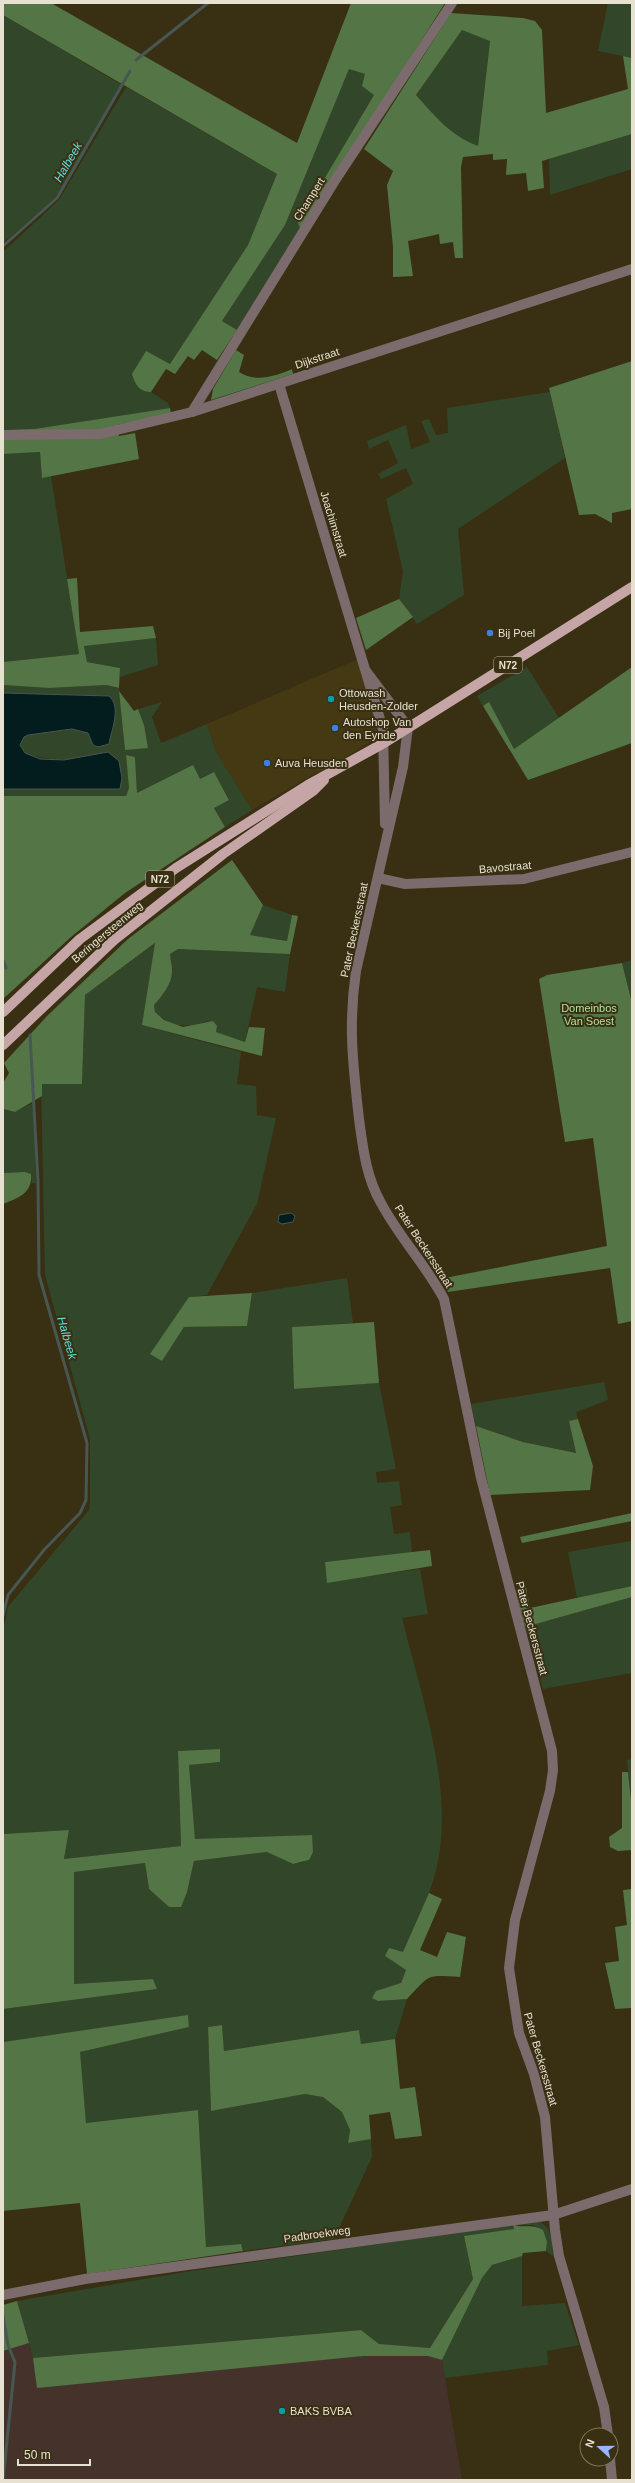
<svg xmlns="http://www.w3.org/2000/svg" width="635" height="2483" font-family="Helvetica,sans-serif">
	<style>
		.built { fill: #453914 }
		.industrial { fill: #45332b }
		.green { fill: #324729 }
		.forest { fill: #547546; fill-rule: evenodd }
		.water { fill: #031c1d; stroke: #475753 }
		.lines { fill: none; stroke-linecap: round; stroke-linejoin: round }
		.stream { stroke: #475753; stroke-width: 3 }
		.minor { stroke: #7b6b6c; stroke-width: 10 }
		.major { stroke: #c6a5a7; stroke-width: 10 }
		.shop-dot { fill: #3f7fe0; stroke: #392f13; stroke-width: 1.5 }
		.culture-dot { fill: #0f9aa8; stroke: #392f13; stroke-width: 1.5 }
		.labels { text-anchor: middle; stroke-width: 4; stroke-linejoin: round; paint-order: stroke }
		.shield { fill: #392f13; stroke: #b3ac98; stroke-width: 1 }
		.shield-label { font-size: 10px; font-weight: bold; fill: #e7e1d1 }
		.street-label { font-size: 11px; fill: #e7e1d1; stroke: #392f13 }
		.poi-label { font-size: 11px; fill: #e7e1d1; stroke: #392f13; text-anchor: start }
		.park-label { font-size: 11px; fill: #b0e29a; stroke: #392f13 }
		.water-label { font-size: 12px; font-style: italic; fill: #5fdce2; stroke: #392f13 }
	</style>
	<rect width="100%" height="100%" fill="#392f13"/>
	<polygon class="built" points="358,659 378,728 373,740 326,770 314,774 252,810 216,752 207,724"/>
	<polygon class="industrial" points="29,2343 33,2358 363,2356 428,2356 442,2360 462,2480 3,2480 3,2351"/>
	<g class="green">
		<polygon points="608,3 632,3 632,58 598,51"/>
		<polygon points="3,15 122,85 55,198 3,243"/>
		<path d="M462,30L490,40L478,147C451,136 435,116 416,95Z"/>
		<polygon points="349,69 366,74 374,95 298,223 301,231 237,330 222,321 285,225"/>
		<polygon points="126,87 277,174 248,245 170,364 146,352 146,392 151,392 168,403 170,408 34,429 3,430 3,252 59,200"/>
		<polygon points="632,134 632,169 550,195 549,159"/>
		<polygon points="550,392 565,458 458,529 464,595 417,624 399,599 403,571 386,499 413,484 406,468 381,479 378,474 398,463 388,440 369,449 367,441 406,425 411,449 430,442 421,421 429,419 436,435 448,433 447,408"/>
		<polygon points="40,452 42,477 51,476 79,654 3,662 3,454"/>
		<polygon points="156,638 158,665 120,677 120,668 87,662 84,645"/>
		<polygon points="527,667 559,718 514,749 489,703 483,706 477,696"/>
		<path d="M3,685L49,688L106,685L119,688L125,750L144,725L138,709L162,702L152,717L161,743L207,724L216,752L252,810L225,827L214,807L229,799L214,772L200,779L137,794L135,757L126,755L129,788L126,796H3V789H119L84,758C63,760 45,760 25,753L20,745L24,737L28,735L72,729L88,733L93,745L106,746L114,728L109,696L3,693Z"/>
		<polygon points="263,905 292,915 287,941 250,935"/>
		<path d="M156,943L142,1025L241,1052L237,1084L256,1086L257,1115L276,1118L257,1204L207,1295L189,1297L162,1360L184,1327L247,1326L252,1293L347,1278L353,1323L292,1327L295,1389L379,1383L396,1469L376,1472L377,1483L399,1481L402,1505L390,1507L394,1534L410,1532L412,1553L325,1562L327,1582L420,1569L428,1614L402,1618C421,1696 457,1795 435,1874C428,1901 414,1927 403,1953L385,1956L406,1970L401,1983L373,1998L378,2001L407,1999L395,2039L361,2044L359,2030L224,2051L222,2025L208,2027L211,2111L305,2094L323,2097L342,2112L350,2130L348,2143L371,2139L372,2157L334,2239L243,2251L241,2244L206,2247L198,2110L86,2123L79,2052L189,2027L188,2016L3,2042V2009L157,1989L153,1979L74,1984V1872L145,1863L149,1889L169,1907L187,1892L194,1861L267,1852L293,1864L304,1862L312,1835L195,1840L189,1765L220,1762V1749L178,1751L181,1846L64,1859L69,1830L3,1834V1631L8,1607L89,1510L90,1503V1439L45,1275L41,1084H82L85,995Z"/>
		<path d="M178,949L290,954L285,992L257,987L245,1042L215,1032L208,1021C188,1028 171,1028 155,1012L154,1005L162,995L173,971L170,961V954Z"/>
		<polygon points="632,960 632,1003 622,963"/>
		<polygon points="34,1102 36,1183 32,1183 31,1174 25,1172 3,1173 3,1109 15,1112"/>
		<polygon points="604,1382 608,1400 576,1412 578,1419 569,1421 576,1453 523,1442 476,1426 471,1404"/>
		<polygon points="630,1541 632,1542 632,1586 577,1598 568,1552"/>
		<polygon points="632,1597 632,1673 543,1689 525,1627"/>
		<polygon points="632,1759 632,1809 627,1760"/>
		<path d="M537,2221C553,2226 552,2242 554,2257L546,2251L547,2242L534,2225H513L514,2229L464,2237L473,2279L430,2348L379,2344L361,2330L33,2358L17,2301L185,2272Z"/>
		<polygon points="522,2256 522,2306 565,2303 579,2345 547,2351 548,2365 445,2378 442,2360 482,2278 492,2265"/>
	</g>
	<g class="forest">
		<path d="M3,3H51L297,143L351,3H445L301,231L298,223L374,95L362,86L365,74L349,69L285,225L222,321L237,330L217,360L202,350L194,360L188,356L175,374L166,369L151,392C139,392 135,384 132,374L146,351L170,364L248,245L277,174L3,15Z"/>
		<path d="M451,13L523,18L535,21L542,30L546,113L628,89L623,56L632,58V134L542,161L544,188L528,191L526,173L506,175L507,159L493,160V154L463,157L461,167L463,258H455L453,242L440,244L439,234L408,241L413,276L393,277V247L387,185L393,171L364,149ZM462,30L490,41L478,146C451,136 435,116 416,95Z"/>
		<path d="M236,350L244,355L239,372C255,383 276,376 292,369L293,374L211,400L213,389Z"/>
		<polygon points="632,361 632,509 612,513 612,523 595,514 579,515 549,388"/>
		<polygon points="170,408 171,414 117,425 119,436 135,433 139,459 42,478 40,452 3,454 3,430 34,429"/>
		<polygon points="77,578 80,632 153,626 156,638 84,646 87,662 120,668 119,688 106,685 49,688 3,685 3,662 79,654 67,579"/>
		<polygon points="399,599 413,617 366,650 356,618"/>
		<polygon points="632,667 632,743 528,780 483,706 489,702 514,749"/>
		<polygon points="119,691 134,711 138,709 144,725 148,748 125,750"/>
		<polygon points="126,755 135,757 137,793 193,765 200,779 214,772 229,800 214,808 225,827 125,893 71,937 3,999 3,796 126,796 129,788"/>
		<path d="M232,860L263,905L250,935L287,941L292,915L298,916L290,954L178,949L170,954C170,961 173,967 172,973C171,985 162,996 154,1005L155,1012L164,1020L183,1027L213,1021L217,1026L216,1032L245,1042L249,1027L265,1028L262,1056L142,1025L155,943L85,995L82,1084H42V1096L15,1112L3,1109V1083L9,1073L4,1063L47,1016L128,939Z"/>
		<polygon points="622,963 632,1003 632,1321 618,1324 610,1268 448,1292 440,1279 607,1246 593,1138 565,1142 539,979 547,975"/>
		<path d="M25,1172L31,1174C33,1193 18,1198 3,1204V1173Z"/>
		<polygon points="252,1293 247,1326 184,1327 162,1361 150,1354 189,1297"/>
		<polygon points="374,1322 379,1383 294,1389 292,1327"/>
		<polygon points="578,1419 593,1466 590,1490 490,1495 476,1426 523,1442 576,1453 569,1421"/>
		<polygon points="632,1513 632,1521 522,1543 520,1537"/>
		<polygon points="430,1550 432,1566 327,1583 325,1562"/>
		<polygon points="632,1586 632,1597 525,1627 515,1590 526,1587 530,1608"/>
		<polygon points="220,1749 220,1762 189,1765 195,1839 312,1835 313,1852 309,1860 293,1864 267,1852 194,1861 187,1892 181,1907 169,1907 149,1889 145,1863 74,1872 74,1984 153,1979 157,1989 3,2009 3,1834 69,1830 64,1859 181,1846 178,1751"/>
		<polygon points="622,1772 628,1772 632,1809 632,1850 618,1851 610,1847 609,1837 622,1828"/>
		<polygon points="632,1889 632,2008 615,2009 605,1963 619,1961 615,1927 627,1925 623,1890"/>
		<path d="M429,1893L442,1899L420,1950L437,1957L447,1932L466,1937L460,1977C425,1975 431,1974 407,1999L378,2001L372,1998L376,1991L401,1983L406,1970L385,1956L389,1948L403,1952Z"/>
		<polygon points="188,2015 189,2027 80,2052 86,2123 198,2110 206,2247 241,2244 243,2251 87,2274 80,2203 3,2211 3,2042"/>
		<polygon points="222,2025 224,2051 359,2030 361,2044 395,2039 400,2089 415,2087 422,2136 395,2139 390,2112 369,2115 371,2139 348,2143 350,2130 342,2112 323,2097 305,2094 211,2111 208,2027"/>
		<path d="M513,2224C520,2229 531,2223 543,2230L547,2242L546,2251L523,2253L522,2256L492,2265L482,2278L442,2360L428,2356H363L37,2388L33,2358L361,2330L379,2344L430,2348L473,2279L464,2236L514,2229Z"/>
		<polygon points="17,2301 29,2343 3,2351 3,2305"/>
	</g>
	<g class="water">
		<path d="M3,693L109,696C122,707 111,731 109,744L98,747L93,745L88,733L72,729L28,735L24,737L20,745L25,753L40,759L64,760L108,752L119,761L122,778L120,789H3Z"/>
		<polygon points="291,1213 295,1216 293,1222 282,1224 278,1222 279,1215"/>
	</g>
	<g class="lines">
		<g class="stream">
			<polyline points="136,60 208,3"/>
			<polyline points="3,246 57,198 130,71"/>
			<polyline points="3,960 6,968"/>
			<polyline points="3,1616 8,1595 44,1550 80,1513 86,1500 87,1443 39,1275 38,1181 30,1035"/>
			<polyline points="3,2315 8,2345 15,2362 3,2480"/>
		</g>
		<g class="minor">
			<polyline points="279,384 383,729 385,824"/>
			<polyline points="192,412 334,182 452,3"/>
			<polyline points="3,435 100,434 192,412 632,269"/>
			<path d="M366,671L408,727L403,767L356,971C348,1025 353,1065 359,1119C363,1148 366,1177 381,1203C399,1237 426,1265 444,1299L481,1478L552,1751L553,1770L550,1791L515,1920L509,1968L519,2033L534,2074L545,2117L555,2230L559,2256L604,2407L608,2435"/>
			<polyline points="378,878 405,884 524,879 632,852"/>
			<polyline points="3,2295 85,2279 553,2215 632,2189"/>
			<polyline points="610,2459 612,2480"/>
		</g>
		<g class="major">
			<polyline points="3,1012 80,939 176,868 308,785 384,743 632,587"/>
			<polyline points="3,1045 114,940 223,854 313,791 324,780"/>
		</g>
	</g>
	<g class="shop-dot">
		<circle cx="490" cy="633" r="4"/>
		<circle cx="335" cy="728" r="4"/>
		<circle cx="267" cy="763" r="4"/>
	</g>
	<g class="culture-dot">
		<circle cx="331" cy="699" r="4"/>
		<circle cx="282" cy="2411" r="4"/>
	</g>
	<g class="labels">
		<g class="shield">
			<rect x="494" y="657" width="28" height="16" rx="3"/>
			<rect x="146" y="871" width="28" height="16" rx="3"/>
		</g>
		<g class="shield-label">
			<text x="508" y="669">N72</text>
			<text x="160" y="883">N72</text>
		</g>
		<g class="street-label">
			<text transform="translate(309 199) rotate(-58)" y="4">Champert</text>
			<text transform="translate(317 358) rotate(-18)" y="4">Dijkstraat</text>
			<text transform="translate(334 524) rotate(73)" y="4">Joachimstraat</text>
			<text transform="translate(505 867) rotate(-5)" y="4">Bavostraat</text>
			<text transform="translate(354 930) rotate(-78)" y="4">Pater Beckersstraat</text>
			<text transform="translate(107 932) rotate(-40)" y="4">Beringersteenweg</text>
			<text transform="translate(424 1246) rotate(57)" y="4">Pater Beckersstraat</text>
			<text transform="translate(532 1628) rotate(75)" y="4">Pater Beckersstraat</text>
			<text transform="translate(541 2059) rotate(74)" y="4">Pater Beckersstraat</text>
			<text transform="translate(317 2234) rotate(-8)" y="4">Padbroekweg</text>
		</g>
		<g class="poi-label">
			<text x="498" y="637">Bij Poel</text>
			<text x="339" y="697">Ottowash<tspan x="339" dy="13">Heusden-Zolder</tspan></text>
			<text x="343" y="726">Autoshop Van<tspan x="343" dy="13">den Eynde</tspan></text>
			<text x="275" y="767">Auva Heusden</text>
			<text x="290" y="2415">BAKS BVBA</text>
		</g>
		<g class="park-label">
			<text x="589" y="1012">Domeinbos<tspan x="589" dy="13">Van Soest</tspan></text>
		</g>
		<g class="water-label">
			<text transform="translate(68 162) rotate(-60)" y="4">Halbeek</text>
			<text transform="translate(67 1338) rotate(74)" y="4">Halbeek</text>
		</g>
	</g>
	<rect width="635" height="2483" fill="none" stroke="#e7e1d1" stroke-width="8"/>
	<g transform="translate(599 2447) rotate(291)"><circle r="19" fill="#392f13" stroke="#7f765f"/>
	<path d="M0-3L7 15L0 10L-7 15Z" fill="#98b5fd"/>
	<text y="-6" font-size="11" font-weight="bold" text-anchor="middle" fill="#e7e1d1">N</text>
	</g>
	<path d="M18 2459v6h72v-6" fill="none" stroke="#e7e1d1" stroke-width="2"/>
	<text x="24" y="2459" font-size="12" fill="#e7e1d1" stroke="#392f13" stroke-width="3" paint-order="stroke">50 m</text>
</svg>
